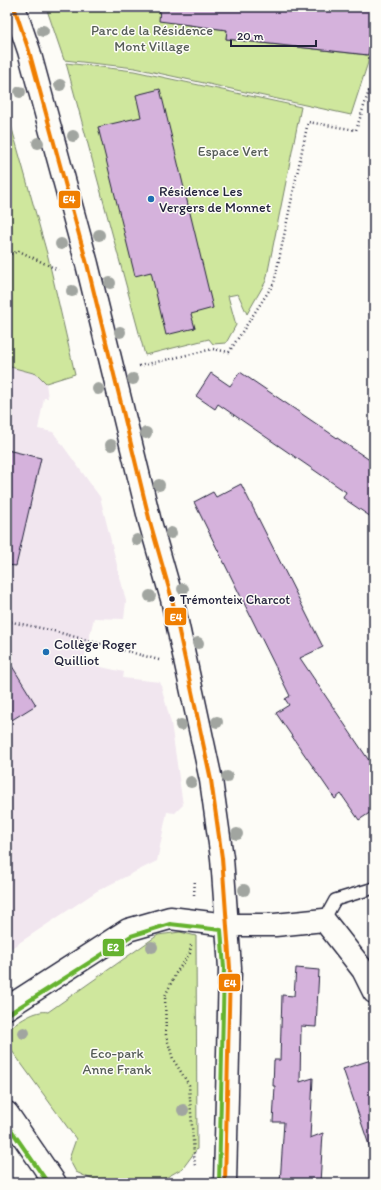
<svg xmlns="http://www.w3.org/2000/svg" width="381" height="1190" font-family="Itim,sans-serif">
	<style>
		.built { fill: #f1e6ef }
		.green { fill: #cfe79d; stroke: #78846c }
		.building { fill: #d5b2dc; stroke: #22223b }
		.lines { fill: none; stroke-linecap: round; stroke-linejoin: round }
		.lane-casing { stroke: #22223b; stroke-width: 14 }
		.street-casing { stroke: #22223b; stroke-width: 25 }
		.path { stroke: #22223b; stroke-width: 2.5; stroke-dasharray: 1 3; stroke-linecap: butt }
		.lane { stroke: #fdfcf7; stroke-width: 11 }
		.street { stroke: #fdfcf7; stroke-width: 22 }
		.bus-1-casing { stroke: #fdfcf7; stroke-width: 7 }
		.bus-2-casing { stroke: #fdfcf7; stroke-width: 7 }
		.bus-1 { stroke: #f07e00; stroke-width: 4 }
		.bus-2 { stroke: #65b32e; stroke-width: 4 }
		.tree { fill: #a1a5a0 }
		.poi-dot { fill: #1f6fb2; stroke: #fdfcf7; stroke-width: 1.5 }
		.bus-dot { fill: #22223b; stroke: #fdfcf7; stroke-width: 1.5 }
		.labels { text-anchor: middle; stroke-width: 3; stroke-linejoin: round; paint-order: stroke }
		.bus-label { font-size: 13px; fill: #22223b; stroke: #fdfcf7; text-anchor: start }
		.park-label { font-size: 14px; fill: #565d58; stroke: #fdfcf7 }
		.poi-label { font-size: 14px; fill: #22223b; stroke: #fdfcf7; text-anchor: start }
		.line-badge { stroke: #fdfcf7; stroke-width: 1.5 }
		.badge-label { font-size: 11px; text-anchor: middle; font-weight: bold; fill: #fff }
	</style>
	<rect width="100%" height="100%" fill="#fdfcf7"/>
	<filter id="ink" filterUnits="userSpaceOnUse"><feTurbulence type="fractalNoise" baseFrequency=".025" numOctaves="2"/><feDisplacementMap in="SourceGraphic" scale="8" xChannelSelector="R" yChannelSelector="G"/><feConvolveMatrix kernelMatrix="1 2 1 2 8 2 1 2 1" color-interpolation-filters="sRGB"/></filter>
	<g filter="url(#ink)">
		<polygon class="built" points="7,366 37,374 46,383 48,398 44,398 38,429 53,432 100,497 126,601 124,619 94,618 83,663 124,672 123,678 160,682 171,723 183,805 175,813 167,812 157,861 97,891 7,951"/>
		<g class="green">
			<polygon points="46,7 176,7 180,24 227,30 226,39 367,55 374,27 374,44 351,115 135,68 64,60"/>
			<polygon points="66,63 134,71 301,107 266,281 247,314 238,294 228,296 236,325 226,343 213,344 209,339 145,355"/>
			<polygon points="7,111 48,257 75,374 46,383 37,374 7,366"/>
			<path d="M180,932L196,936L197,1149L183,1168L162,1180L152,1183H100L76,1172L69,1159L76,1139L7,1044V1031C16,1023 36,1009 48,1012L158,935Z"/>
		</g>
		<g class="building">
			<polygon points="160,7 374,7 374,27 368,55 226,39 227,30 159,21"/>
			<polygon points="160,89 213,308 191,314 195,328 166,335 151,272 135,276 98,127 141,117 136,95"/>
			<polygon points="240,372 374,463 374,519 343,498 346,492 218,404 215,409 196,396 211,373 230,386"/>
			<polygon points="7,450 41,458 16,566 7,565"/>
			<polygon points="241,484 323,647 300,658 374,768 374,810 359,820 341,794 335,799 276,713 289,705 285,699 290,696 194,502 213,492 216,497"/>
			<polygon points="7,658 36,705 7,723"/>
			<polygon points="296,968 319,970 316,1027 301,1026 300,1082 313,1078 310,1138 323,1133 320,1183 280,1183 284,1122 273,1122 275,1086 273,1086 274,1060 280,1060 282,995 294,996"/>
			<polygon points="374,1059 374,1147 370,1148 343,1069"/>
		</g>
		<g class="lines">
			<defs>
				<polyline id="lane" points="324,920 335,900 374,888"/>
				<g id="street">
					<polyline points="14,7 29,51 87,264 150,522 172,599 211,780 222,858 230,968 225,1183"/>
					<polyline points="7,1008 128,930 170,918 227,925 275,925 324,920 363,970 374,992"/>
					<polyline points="7,1113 55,1183"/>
				</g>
			</defs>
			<use href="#lane" class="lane-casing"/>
			<use href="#street" class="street-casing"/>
			<g class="path">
				<polyline points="7,255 19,251 58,270"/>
				<polyline points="139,366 213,349 229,352 274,283 308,122 356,130 374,76"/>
				<polyline points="7,621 50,630 159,660"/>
				<polyline points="194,895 195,879"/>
				<polyline points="191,945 190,953 176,973 165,996 166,1035 173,1059 189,1085 195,1167"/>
			</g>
			<use href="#lane" class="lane"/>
			<use href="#street" class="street"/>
			<defs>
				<polyline id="bus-1" points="14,7 29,51 87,264 150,522 172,599 211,780 222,858 230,968 225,1183"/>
				<g id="bus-2">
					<polyline points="10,1013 131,936 170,924 221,930 224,968 219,1183"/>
					<polyline points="7,1124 48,1183"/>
				</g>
			</defs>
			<use href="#bus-1" class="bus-1-casing"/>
			<use href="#bus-2" class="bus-2-casing"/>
			<use href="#bus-1" class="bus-1"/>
			<use href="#bus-2" class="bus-2"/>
		</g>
		<g class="tree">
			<circle cx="43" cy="31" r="6"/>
			<circle cx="60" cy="85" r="6"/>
			<circle cx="20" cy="92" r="6"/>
			<circle cx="73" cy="136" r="6"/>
			<circle cx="38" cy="143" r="6"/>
			<circle cx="99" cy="235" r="6"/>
			<circle cx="61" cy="244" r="6"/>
			<circle cx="110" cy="283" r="6"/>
			<circle cx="72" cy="291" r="6"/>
			<circle cx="120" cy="332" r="6"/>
			<circle cx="133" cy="379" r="6"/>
			<circle cx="98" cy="389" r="6"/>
			<circle cx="146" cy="433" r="6"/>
			<circle cx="111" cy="445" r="6"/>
			<circle cx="159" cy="485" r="6"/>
			<circle cx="171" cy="533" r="6"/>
			<circle cx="137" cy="540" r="6"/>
			<circle cx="183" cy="589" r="6"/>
			<circle cx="150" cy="596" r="6"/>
			<circle cx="198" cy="643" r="6"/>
			<circle cx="217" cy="722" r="6"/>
			<circle cx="181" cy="725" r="6"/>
			<circle cx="227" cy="777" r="6"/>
			<circle cx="191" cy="782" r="6"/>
			<circle cx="237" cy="834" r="6"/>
			<circle cx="244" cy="890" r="6"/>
			<circle cx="152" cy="947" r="6"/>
			<circle cx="24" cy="1033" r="6"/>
			<circle cx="183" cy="1110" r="6"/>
		</g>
	</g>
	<g class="poi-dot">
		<circle cx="151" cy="199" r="4"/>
		<circle cx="46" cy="652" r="4"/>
	</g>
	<circle class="bus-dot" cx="172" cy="599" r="3.5"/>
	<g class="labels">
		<g class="bus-label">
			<text x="180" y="604">Trémonteix Charcot</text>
		</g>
		<g class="park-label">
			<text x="152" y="35">Parc de la Résidence<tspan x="152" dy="16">Mont Village</tspan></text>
			<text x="233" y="156">Espace Vert</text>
			<text x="117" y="1058">Eco-park<tspan x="117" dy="16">Anne Frank</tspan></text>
		</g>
		<g class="poi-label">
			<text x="159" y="196">Résidence Les<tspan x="159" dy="16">Vergers de Monnet</tspan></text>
			<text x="54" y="649">Collège Roger<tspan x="54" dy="16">Quilliot</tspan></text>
		</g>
	</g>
	<g class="line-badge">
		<rect x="58" y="190" width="23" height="19" rx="4" fill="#f07e00"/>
		<rect x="164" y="607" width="23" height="19" rx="4" fill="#f07e00"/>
		<rect x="102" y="938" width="23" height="19" rx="4" fill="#65b32e"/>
		<rect x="218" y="973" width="23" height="19" rx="4" fill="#f07e00"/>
	</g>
	<g class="badge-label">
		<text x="69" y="203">E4</text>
		<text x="176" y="621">E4</text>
		<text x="113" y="951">E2</text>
		<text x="230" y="987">E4</text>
	</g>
	<rect width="381" height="1190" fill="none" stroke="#fdfcf7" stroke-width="24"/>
	<rect x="12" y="12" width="357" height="1166" fill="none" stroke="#22223b" stroke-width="1.5" filter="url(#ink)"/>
	<path d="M231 40v6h85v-6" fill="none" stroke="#22223b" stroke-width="2"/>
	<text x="237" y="40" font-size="12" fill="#22223b" stroke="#fdfcf7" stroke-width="3" paint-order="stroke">20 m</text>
</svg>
